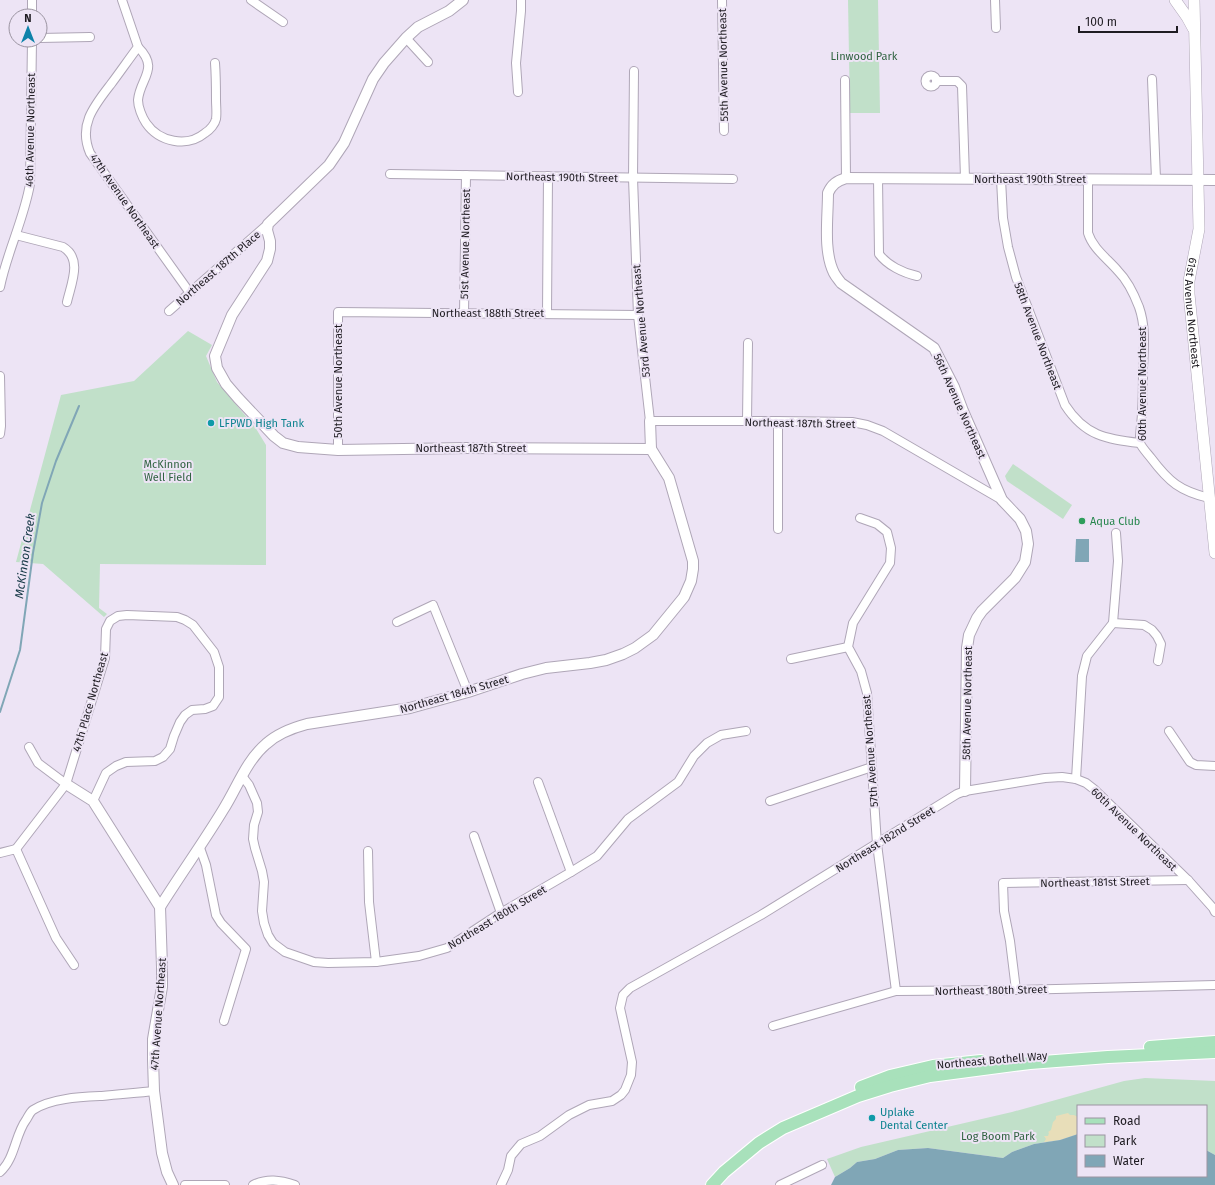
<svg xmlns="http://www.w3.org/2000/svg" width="1215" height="1185" font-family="'Fira Sans',sans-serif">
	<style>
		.green { fill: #c1e0c9 }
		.sand { fill: #e8deb9 }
		.water { fill: #80a6b6 }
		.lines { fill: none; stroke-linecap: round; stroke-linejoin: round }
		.stream { stroke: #80a6b6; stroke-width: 2 }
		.minor-casing { stroke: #afa6b7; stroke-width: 10 }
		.tertiary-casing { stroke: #afa6b7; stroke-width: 12 }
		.secondary-casing { stroke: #afa6b7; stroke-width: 12 }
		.primary-casing { stroke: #fff; stroke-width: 14 }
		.minor { stroke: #fff; stroke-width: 8 }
		.tertiary { stroke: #fff; stroke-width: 10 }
		.secondary { stroke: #fff; stroke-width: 11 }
		.primary { stroke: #a8e1bb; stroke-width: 12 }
		.culture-dot { fill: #0f9aa8; stroke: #ede4f5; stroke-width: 1.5 }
		.leisure-dot { fill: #2e9e5b; stroke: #ede4f5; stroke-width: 1.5 }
		.labels { text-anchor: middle; stroke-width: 4; stroke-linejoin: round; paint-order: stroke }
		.park-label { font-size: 11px; fill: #306341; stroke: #ede4f5 }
		.street-label { font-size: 11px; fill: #1f1c22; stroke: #ede4f5 }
		.culture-label { font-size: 11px; fill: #0d838f; stroke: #ede4f5; text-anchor: start }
		.leisure-label { font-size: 11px; fill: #27864d; stroke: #ede4f5; text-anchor: start }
		.water-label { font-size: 12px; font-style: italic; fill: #113542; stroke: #ede4f5 }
	</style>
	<rect width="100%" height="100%" fill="#ede4f5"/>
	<g class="green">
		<polygon points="848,0 878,0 880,113 850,113"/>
		<polygon points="188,331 212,345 206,356 217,382 255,427 266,445 266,565 100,564 99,608 107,614 104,617 43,564 16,562 61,395 134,381"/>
		<polygon points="1013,464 1072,505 1063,519 1007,481 1005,476"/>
		<polygon points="1145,1078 1215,1081 1215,1155 1206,1150 1206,1106 1078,1106 1078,1134 1060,1140 1034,1144 1012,1152 1003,1158 928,1148 898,1150 875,1159 857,1162 850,1168 835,1177 827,1159 861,1147 1012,1112 1124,1081"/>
	</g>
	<polygon class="sand" points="1068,1113 1070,1115 1074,1115 1078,1117 1078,1134 1060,1140 1044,1142 1046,1139 1044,1136 1048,1136 1049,1133 1048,1132 1051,1130 1053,1122 1056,1119 1056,1116"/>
	<g class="water">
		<polygon points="1076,539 1089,539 1089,562 1075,562"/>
		<polygon points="1078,1134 1078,1176 1206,1176 1206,1150 1215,1155 1215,1185 831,1185 835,1177 850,1168 857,1162 875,1159 898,1150 928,1148 1003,1158 1012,1152 1034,1144 1060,1140"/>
	</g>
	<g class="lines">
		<polyline class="stream" points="0,712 20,650 33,553 42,503 56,461 79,406"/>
		<defs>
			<g id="minor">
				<path d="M122,0L138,47C129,59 120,72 111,84C94,106 78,125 90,153L190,293"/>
				<polyline points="251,0 283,22"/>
				<polyline points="722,0 724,131"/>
				<polyline points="995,0 996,28"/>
				<polyline points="32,16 32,0"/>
				<polyline points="40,38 90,37"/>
				<polyline points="406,38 428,62"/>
				<path d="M138,47C160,69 140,78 138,100C138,107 142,117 146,123C159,142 187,148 205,133C210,130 215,124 216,119C217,113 216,106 216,100C216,88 216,76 215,63"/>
				<polyline points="634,71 633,178 638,315 650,421 778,421 852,422 867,425 883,431 1002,500"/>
				<circle cx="931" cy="81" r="5.5"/>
				<polyline points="1152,79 1156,179"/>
				<polyline points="845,80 846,178"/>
				<polyline points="936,81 957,81 962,86 965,178"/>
				<polyline points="518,92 516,63 521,11 521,0"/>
				<polyline points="390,174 733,179"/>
				<path d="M878,178L879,254C887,265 903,273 917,276"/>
				<path d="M1001,179L1003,218L1008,247L1016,277L1065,405C1085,436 1106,439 1140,443"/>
				<path d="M1088,179V233C1093,249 1108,259 1118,271C1128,281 1134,294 1139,307C1146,327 1144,347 1143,368C1143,383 1143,398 1142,413C1142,419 1139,439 1140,443C1142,448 1148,454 1151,458C1169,482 1180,491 1209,498"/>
				<path d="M16,235L63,247C83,259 71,284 67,302"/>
				<path d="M0,287C7,252 24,219 30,184L32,40"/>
				<polyline points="169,311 268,224"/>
				<polyline points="464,314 466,175"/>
				<polyline points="547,314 548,176"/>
				<polyline points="0,376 1,426 0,434"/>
				<polyline points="747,421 748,343"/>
				<polyline points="338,450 338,312 638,315"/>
				<polyline points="860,518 877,524 887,532 891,548 890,563 853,623 848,647 861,671 867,693 877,844 896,991"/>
				<polyline points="778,529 778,421"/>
				<polyline points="397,622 433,605 468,692"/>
				<polyline points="1113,623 1144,625 1152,630 1157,636 1161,644 1158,661"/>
				<polyline points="791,659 848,647"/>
				<polyline points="1169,731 1190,762 1196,765 1215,766"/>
				<polyline points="29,747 38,763 66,784"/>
				<polyline points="242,776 249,785 257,803 258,812 254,825 253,839 255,848 262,871 264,882 262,911 264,923 268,935 273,943 285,952 314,962 328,963 376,962 419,956 447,948 499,914 571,872 597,856 628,819 678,782 694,756 707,743 721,735 746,731"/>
				<polyline points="1076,779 1082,676 1087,656 1113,623 1118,561 1116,533"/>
				<polyline points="538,782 571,872"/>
				<polyline points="770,801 872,767"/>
				<polyline points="474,836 501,913"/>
				<polyline points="200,848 206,865 216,915 221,923 246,949 224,1021"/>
				<polyline points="16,849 66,784 105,658 106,629 110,621 118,616 127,615 177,617 185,620 193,625 214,652 219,667 219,697 213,706 205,709 192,710 185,715 180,722 174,736 170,749 163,757 155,761 126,762 116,766 106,773 93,801"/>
				<polyline points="368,851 369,902 376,962"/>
				<polyline points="0,853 16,849 56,938 74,965"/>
				<polyline points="1016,990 1010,941 1004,911 1003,883 1188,880"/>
				<polyline points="773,1026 896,991 1016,990 1215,985"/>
				<path d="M0,1172C15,1159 15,1135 26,1120C28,1117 30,1112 33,1110C51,1098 81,1097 102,1096C119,1094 137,1093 154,1091"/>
				<polyline points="185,1185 225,1185"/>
				<path d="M253,1185C267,1178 280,1180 295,1185"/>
				<polyline points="501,1185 508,1170 511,1156 521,1144 540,1136 569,1115 589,1105 612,1101 621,1095 625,1090 631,1075 632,1062 620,1008 623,995 630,988 761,915 957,794 965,791 1045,778 1062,777 1076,779 1086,783 1095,790 1188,880 1213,908 1215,912"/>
				<polyline points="780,1185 822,1165"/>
			</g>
			<g id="tertiary">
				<polyline points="463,0 449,11 418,27 406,38 384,63 373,79 344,143 329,165 268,224 267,230 270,241 270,249 267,261 232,315 215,356 217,368 226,384 238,398 274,436 283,443 298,447 338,450 468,448 651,449"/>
				<polyline points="66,784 93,801 160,907 162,967 162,987 153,1039 153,1059 154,1091 162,1153 167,1172 173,1185"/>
				<path d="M965,791L967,648L969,635L977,618L982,611L1015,578L1025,562L1028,544L1026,531L1020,519L1002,500L963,411L954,387L934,348L841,283C839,280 836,277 834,273C823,251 828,218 828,193C832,184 837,181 846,178L1215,180"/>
				<path d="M160,907C180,875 203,843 223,810C237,788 246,761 266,744C278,733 292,728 307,724L410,708L468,692L522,674L546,668L590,663L606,660L623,654L635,648L653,635L684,597L691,581L693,569V561L669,478L651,449L650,421"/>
			</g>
			<g id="secondary">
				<polyline points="1175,0 1187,17 1193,28"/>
				<path id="s1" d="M1194,0L1199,229L1189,281V294L1215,553"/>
			</g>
			<g id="primary">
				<polyline points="1150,1047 1215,1042"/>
				<polyline points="861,1087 890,1076 933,1066 981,1061"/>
				<polyline points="712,1185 724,1172 759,1143 783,1128 858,1096 890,1086 930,1076 1030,1063 1108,1057 1215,1052"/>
			</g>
		</defs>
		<use href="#minor" class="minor-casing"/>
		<use href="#tertiary" class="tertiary-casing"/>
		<use href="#secondary" class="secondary-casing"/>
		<use href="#primary" class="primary-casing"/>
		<use href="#minor" class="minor"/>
		<use href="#tertiary" class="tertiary"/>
		<use href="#secondary" class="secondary"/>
		<use href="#primary" class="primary"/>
	</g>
	<g class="culture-dot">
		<circle cx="211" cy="423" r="4"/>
		<circle cx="872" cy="1118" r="4"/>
	</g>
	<circle class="leisure-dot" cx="1082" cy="521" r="4"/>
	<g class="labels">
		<g class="park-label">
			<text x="864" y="60">Linwood Park</text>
			<text x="168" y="468">McKinnon<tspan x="168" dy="13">Well Field</tspan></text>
			<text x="998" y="1140">Log Boom Park</text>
		</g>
		<g class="street-label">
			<text transform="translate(723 65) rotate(-91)" y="4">55th Avenue Northeast</text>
			<text transform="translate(30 130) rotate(-89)" y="4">46th Avenue Northeast</text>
			<text transform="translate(562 177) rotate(1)" y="4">Northeast 190th Street</text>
			<text x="1030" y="183">Northeast 190th Street</text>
			<text transform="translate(125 201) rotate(55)" y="4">47th Avenue Northeast</text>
			<text transform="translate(465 244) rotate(-89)" y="4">51st Avenue Northeast</text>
			<text transform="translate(218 268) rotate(-41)" y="4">Northeast 187th Place</text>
			<text x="488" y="317">Northeast 188th Street</text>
			<text dy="4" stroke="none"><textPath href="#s1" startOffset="314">61st Avenue Northeast</textPath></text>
			<text transform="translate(641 321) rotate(-95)" y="4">53rd Avenue Northeast</text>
			<text transform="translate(1038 336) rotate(69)" y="4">58th Avenue Northeast</text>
			<text transform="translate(338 381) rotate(-90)" y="4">50th Avenue Northeast</text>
			<text transform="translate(1142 384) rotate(-90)" y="4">60th Avenue Northeast</text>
			<text transform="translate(960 406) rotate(66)" y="4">56th Avenue Northeast</text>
			<text transform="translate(800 423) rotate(1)" y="4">Northeast 187th Street</text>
			<text x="471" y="452">Northeast 187th Street</text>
			<text transform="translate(454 694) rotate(-16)" y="4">Northeast 184th Street</text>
			<text transform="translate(90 702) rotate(-74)" y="4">47th Place Northeast</text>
			<text transform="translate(967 703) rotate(-89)" y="4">58th Avenue Northeast</text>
			<text transform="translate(870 751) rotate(-94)" y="4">57th Avenue Northeast</text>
			<text transform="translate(1134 829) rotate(44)" y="4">60th Avenue Northeast</text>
			<text transform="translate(885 839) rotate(-32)" y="4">Northeast 182nd Street</text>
			<text transform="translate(1095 882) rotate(-1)" y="4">Northeast 181st Street</text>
			<text transform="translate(497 917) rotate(-31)" y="4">Northeast 180th Street</text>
			<text transform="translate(991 990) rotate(-1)" y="4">Northeast 180th Street</text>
			<text transform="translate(158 1014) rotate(-86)" y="4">47th Avenue Northeast</text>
			<text transform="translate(992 1060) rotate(-5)" y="4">Northeast Bothell Way</text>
		</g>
		<g class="culture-label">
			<text x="219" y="427">LFPWD High Tank</text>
			<text x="880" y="1116">Uplake<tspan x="880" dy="13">Dental Center</tspan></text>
		</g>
		<g class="leisure-label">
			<text x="1090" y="525">Aqua Club</text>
		</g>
		<g class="water-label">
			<text transform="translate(25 556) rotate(-82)" y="4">McKinnon Creek</text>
		</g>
	</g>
	<rect x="1077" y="1105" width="130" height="72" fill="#ede4f5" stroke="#9b94a1"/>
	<rect x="1085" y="1118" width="20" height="6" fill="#a8e1bb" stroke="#9b94a1"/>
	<text x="1113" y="1125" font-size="12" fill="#1f1c22">Road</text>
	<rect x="1085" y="1135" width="20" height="12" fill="#c1e0c9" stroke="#9b94a1"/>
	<text x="1113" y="1145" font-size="12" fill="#1f1c22">Park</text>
	<rect x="1085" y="1155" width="20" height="12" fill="#80a6b6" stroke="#9b94a1"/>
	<text x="1113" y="1165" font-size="12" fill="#1f1c22">Water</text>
	<g transform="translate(28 28)"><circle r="19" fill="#ede4f5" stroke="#9b94a1"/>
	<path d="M0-3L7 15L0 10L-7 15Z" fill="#0e82a9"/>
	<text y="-6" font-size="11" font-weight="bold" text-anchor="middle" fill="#1f1c22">N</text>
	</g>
	<path d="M1079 26v6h98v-6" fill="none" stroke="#1f1c22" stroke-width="2"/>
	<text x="1085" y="26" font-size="12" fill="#1f1c22" stroke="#ede4f5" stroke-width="3" paint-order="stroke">100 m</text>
</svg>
